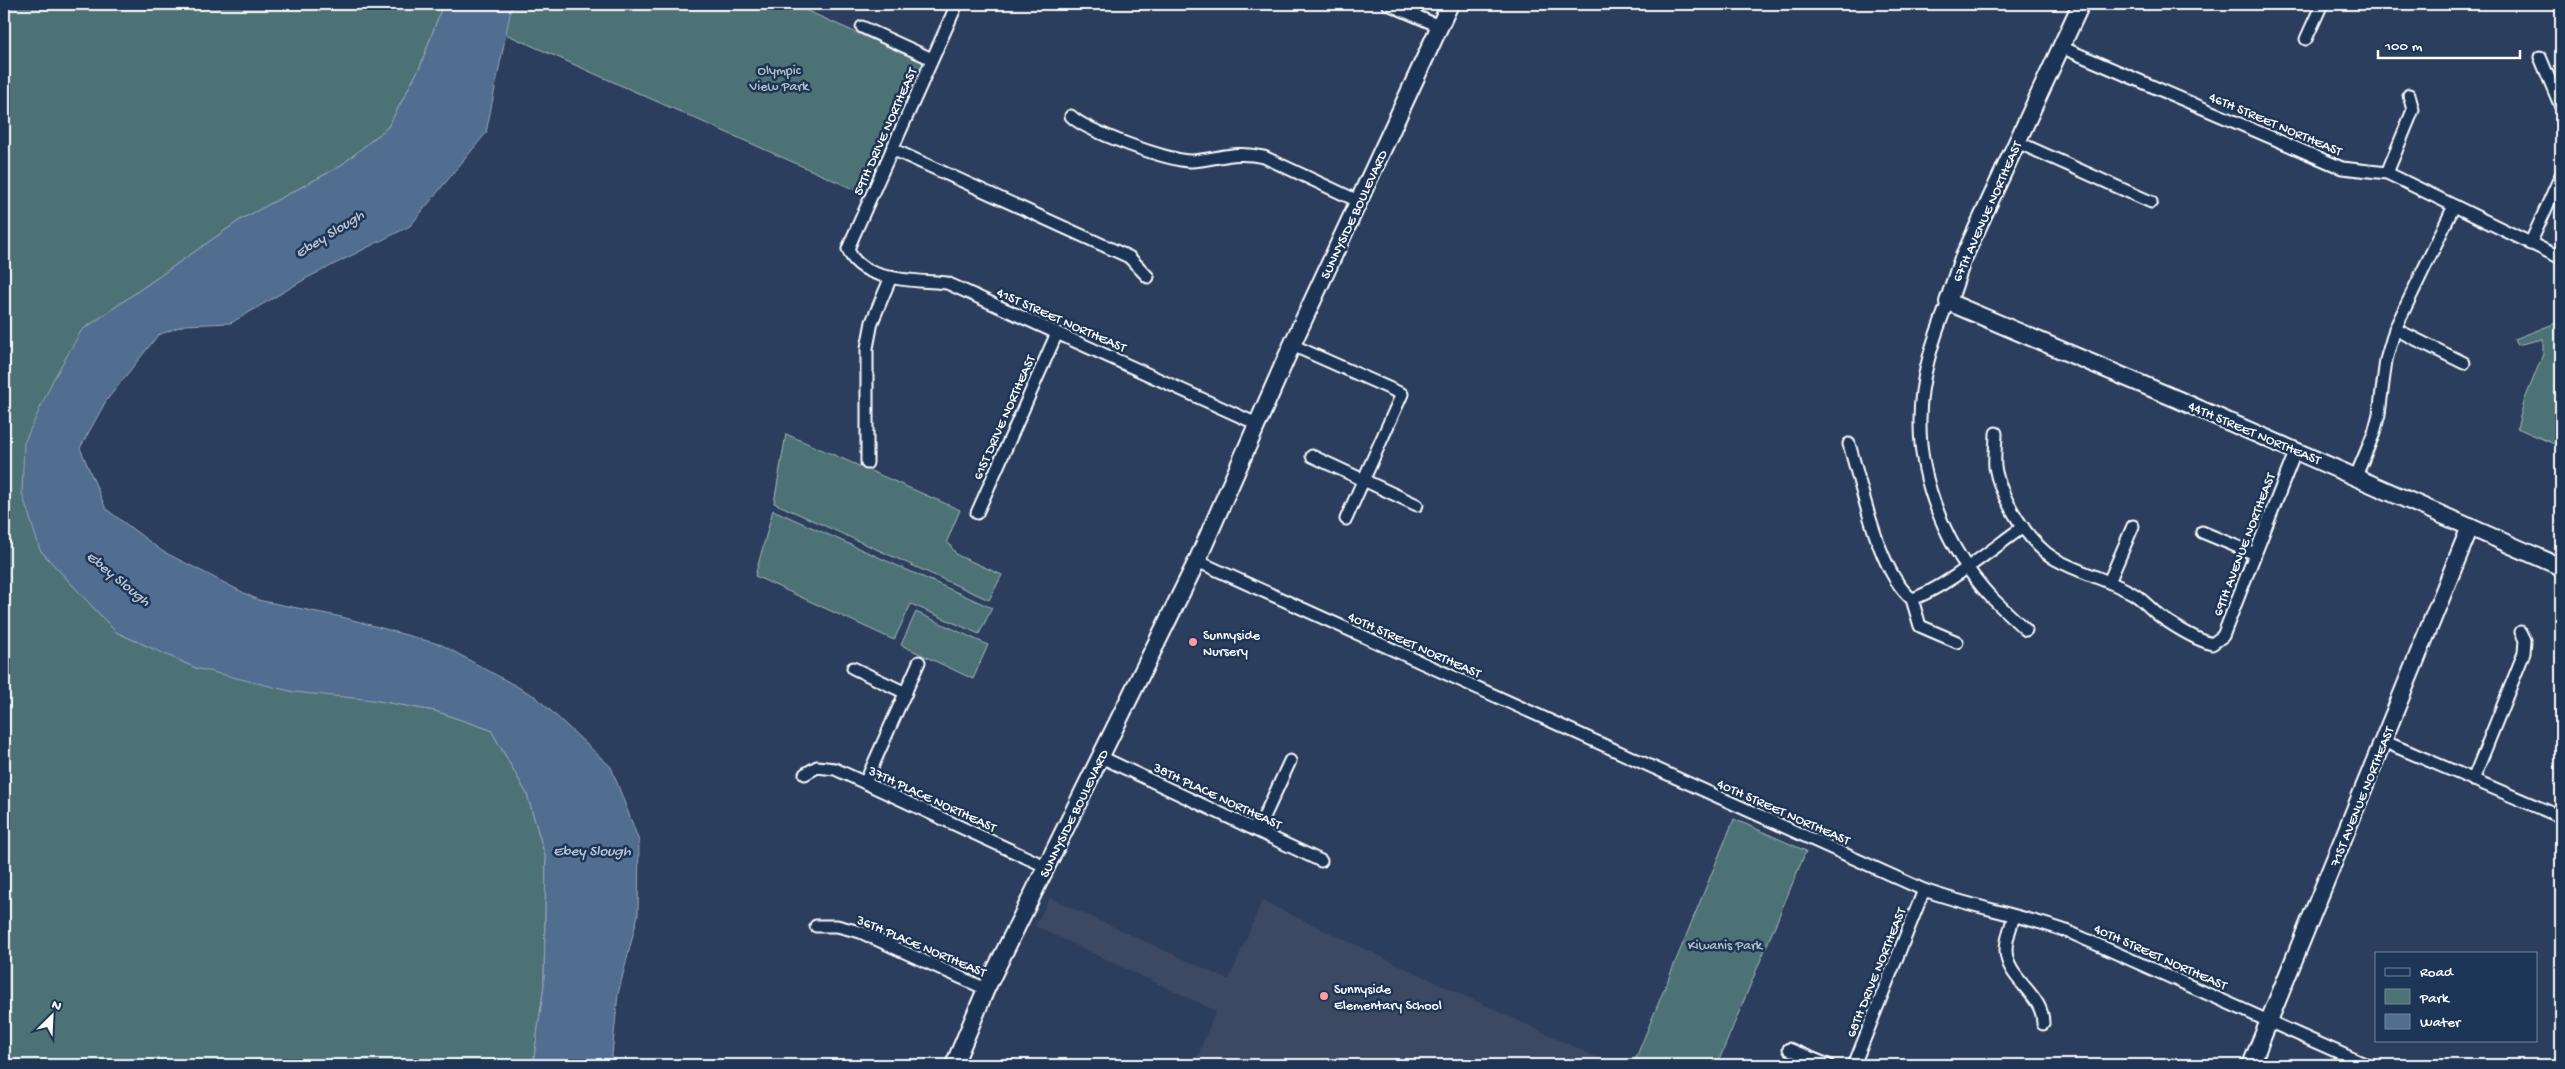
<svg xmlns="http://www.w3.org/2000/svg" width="2565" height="1069" font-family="'Gochi Hand',sans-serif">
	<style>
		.built { fill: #3d4964 }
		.green { fill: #4d7274; stroke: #a6b8ba }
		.water { fill: #516d90; stroke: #97a7bc }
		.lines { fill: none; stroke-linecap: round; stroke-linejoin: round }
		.street-casing { stroke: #fff; stroke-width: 15 }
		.secondary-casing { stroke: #fff; stroke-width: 20 }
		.street { stroke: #1d3557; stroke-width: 11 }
		.secondary { stroke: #1d3557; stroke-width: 16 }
		.poi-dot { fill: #ff9aa2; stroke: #1d3557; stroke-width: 2 }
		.labels { text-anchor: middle; stroke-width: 5; stroke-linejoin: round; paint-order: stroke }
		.park-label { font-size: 14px; fill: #afc0c0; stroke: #1d3557 }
		.street-label { font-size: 14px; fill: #fff; stroke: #1d3557 }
		.poi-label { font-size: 14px; fill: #fff; stroke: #1d3557; text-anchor: start }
		.water-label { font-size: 15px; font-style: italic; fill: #b9c5d3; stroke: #1d3557 }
	</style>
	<rect width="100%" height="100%" fill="#2c3e5d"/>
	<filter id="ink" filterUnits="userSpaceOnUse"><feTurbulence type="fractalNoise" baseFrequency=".02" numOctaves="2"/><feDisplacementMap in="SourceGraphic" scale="10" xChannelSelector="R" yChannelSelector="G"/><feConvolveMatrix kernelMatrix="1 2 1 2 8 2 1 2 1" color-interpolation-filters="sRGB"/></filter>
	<g filter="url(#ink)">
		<polygon class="built" points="1050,898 1229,980 1262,901 1613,1065 1194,1065 1216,1011 1035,926"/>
		<g class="green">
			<polygon points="4,4 443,4 420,67 388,127 339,167 240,220 81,331 40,550 116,632 196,668 435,711 491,730 527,794 546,859 544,985 533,1065 4,1065"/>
			<polygon points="500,4 792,4 931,66 913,106 903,102 860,192 501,32"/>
			<polygon points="2561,321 2561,447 2517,428 2524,402 2543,354 2543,339 2517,345 2515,339"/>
			<polygon points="786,434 960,510 947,541 957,555 1002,575 989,600 774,503"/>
			<polygon points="773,510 992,608 979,634 911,604 894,640 755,576"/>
			<polygon points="916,612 988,645 973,679 901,645"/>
			<polygon points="1734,819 1806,851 1717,1065 1633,1065"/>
		</g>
		<polygon class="water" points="443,4 512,4 486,133 410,226 307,278 231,323 185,325 158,335 106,401 80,448 106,509 162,551 258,600 342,617 442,645 536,697 611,767 639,841 638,915 618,994 611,1065 533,1065 544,985 546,859 527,794 491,730 435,711 373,700 294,692 196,668 116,632 40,550 22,493 24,443 53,380 81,331 240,220 339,167 388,127 420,67"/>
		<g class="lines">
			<defs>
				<g id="street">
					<path d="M957,4L853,237L848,249C860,283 918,280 947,283L1257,424"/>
					<polyline points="1388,4 1439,26"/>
					<polyline points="862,27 932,59"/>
					<polyline points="2306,39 2322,4"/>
					<polyline points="2061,47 2342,168 2387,173 2561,258"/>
					<polyline points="2540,57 2561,107"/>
					<path d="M1071,116C1085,131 1171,162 1192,161C1221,159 1232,150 1264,157L1358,201"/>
					<polyline points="2017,142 2151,202"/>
					<polyline points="892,149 1129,257 1148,277"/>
					<polyline points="2387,173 2413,110 2409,95"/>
					<polyline points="2530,244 2561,175"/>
					<path d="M1948,302C1933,339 1920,379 1920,420C1919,482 1948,551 1990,596C2002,608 2014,619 2026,630"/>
					<polyline points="2395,329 2464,363"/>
					<polyline points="1292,345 1402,394 1346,519"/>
					<path d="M1996,433C1996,444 1994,457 1995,467C2000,497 2029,544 2055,559C2080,573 2107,579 2132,593C2143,599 2151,610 2161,617C2177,628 2194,639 2212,644L2223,636L2296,450"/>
					<path d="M1849,444C1862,486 1878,572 1912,599C1945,588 1993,548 2023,527"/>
					<polyline points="1312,456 1417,505"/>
					<polyline points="867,463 867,348 872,322 891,277"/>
					<polyline points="2356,476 2374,433 2379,414 2386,360 2395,329 2454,206"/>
					<polyline points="977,513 1057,333"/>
					<polyline points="2202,532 2255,554"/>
					<path d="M1197,561L1924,890C1972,907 2022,915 2069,932L2367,1065"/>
					<polyline points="2109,582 2133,526"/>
					<polyline points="1912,599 1920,626 1957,642"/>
					<polyline points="853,668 906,693"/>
					<polyline points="2383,741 2561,817"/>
					<polyline points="1101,757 1321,861"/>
					<polyline points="805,774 817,767 835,769 1047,867"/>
					<polyline points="2473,780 2524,653 2525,640 2521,632"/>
					<polyline points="865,783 919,662"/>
					<polyline points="1258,830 1290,761"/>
					<path d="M2014,916C2011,927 2006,938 2006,950C2006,980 2044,994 2043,1024"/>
					<polyline points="816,926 837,926 860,932 986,989"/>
					<polyline points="1789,1049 1828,1065"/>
					<polyline points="1854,1065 1924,890"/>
				</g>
				<g id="secondary">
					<polyline points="2081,4 1962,261 1948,302 2179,400 2561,567"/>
					<polyline points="954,1065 986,989 1197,561 1292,345 1450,4"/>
					<polyline points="2251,1065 2470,527"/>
				</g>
			</defs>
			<use href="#street" class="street-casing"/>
			<use href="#secondary" class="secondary-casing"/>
			<use href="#street" class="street"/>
			<use href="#secondary" class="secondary"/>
		</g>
	</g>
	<g class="poi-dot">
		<circle cx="1193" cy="642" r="5"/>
		<circle cx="1324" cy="996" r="5"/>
	</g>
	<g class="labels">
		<g class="park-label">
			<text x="779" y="74">Olympic<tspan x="779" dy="16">View Park</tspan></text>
			<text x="1725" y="949">Kiwanis Park</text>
		</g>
		<g class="street-label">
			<text transform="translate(2276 123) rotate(23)" y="5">46TH STREET NORTHEAST</text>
			<text transform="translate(884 131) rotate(-66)" y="5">59TH DRIVE NORTHEAST</text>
			<text transform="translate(1986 211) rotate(-66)" y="5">67TH AVENUE NORTHEAST</text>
			<text transform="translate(1353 214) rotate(-65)" y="5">SUNNYSIDE BOULEVARD</text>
			<text transform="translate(1062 319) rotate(24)" y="5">41ST STREET NORTHEAST</text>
			<text transform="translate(1003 417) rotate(-66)" y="5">61ST DRIVE NORTHEAST</text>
			<text transform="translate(2255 432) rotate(23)" y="5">44TH STREET NORTHEAST</text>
			<text transform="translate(2243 544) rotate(-69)" y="5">69TH AVENUE NORTHEAST</text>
			<text transform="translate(1415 644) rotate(24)" y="5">40TH STREET NORTHEAST</text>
			<text transform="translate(1218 795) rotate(25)" y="5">38TH PLACE NORTHEAST</text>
			<text transform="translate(2361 796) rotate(-68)" y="5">71ST AVENUE NORTHEAST</text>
			<text transform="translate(933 798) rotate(25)" y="5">37TH PLACE NORTHEAST</text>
			<text transform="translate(1784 811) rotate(24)" y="5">40TH STREET NORTHEAST</text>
			<text transform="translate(1073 813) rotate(-64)" y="5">SUNNYSIDE BOULEVARD</text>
			<text transform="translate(922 945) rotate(23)" y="5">36TH PLACE NORTHEAST</text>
			<text transform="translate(2161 956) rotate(24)" y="5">40TH STREET NORTHEAST</text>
			<text transform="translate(1875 972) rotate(-68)" y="5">68TH DRIVE NORTHEAST</text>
		</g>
		<g class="poi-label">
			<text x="1203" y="639">Sunnyside<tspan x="1203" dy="16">Nursery</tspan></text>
			<text x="1334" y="993">Sunnyside<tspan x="1334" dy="16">Elementary School</tspan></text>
		</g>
		<g class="water-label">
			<text transform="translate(329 233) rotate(-32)" y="5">Ebey Slough</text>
			<text transform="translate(119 578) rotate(39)" y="5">Ebey Slough</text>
			<text x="592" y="855">Ebey Slough</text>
		</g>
	</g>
	<rect width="2565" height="1069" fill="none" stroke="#1d3557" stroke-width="20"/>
	<rect x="10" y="10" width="2545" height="1049" fill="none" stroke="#fff" stroke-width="2" filter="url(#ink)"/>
	<rect x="2375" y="952" width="162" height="90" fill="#1d3557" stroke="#77869a"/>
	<rect x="2385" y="968" width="25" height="8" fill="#1d3557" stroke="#77869a"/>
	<text x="2420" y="976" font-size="15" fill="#ffffff">Road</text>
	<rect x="2385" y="989" width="25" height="15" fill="#4d7274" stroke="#77869a"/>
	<text x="2420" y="1002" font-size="15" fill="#ffffff">Park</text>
	<rect x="2385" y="1014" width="25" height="15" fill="#516d90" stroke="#77869a"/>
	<text x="2420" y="1026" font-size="15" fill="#ffffff">Water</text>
	<g transform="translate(52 1016) rotate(24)" stroke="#1d3557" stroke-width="4" paint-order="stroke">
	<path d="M0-4L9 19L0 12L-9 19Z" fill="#ffffff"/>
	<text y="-8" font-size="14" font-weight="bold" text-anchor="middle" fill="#ffffff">N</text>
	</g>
	<path d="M2378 50v8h142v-8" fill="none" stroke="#ffffff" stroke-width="2.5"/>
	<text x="2385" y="50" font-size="15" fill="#ffffff" stroke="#1d3557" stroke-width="4" paint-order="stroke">100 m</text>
</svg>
